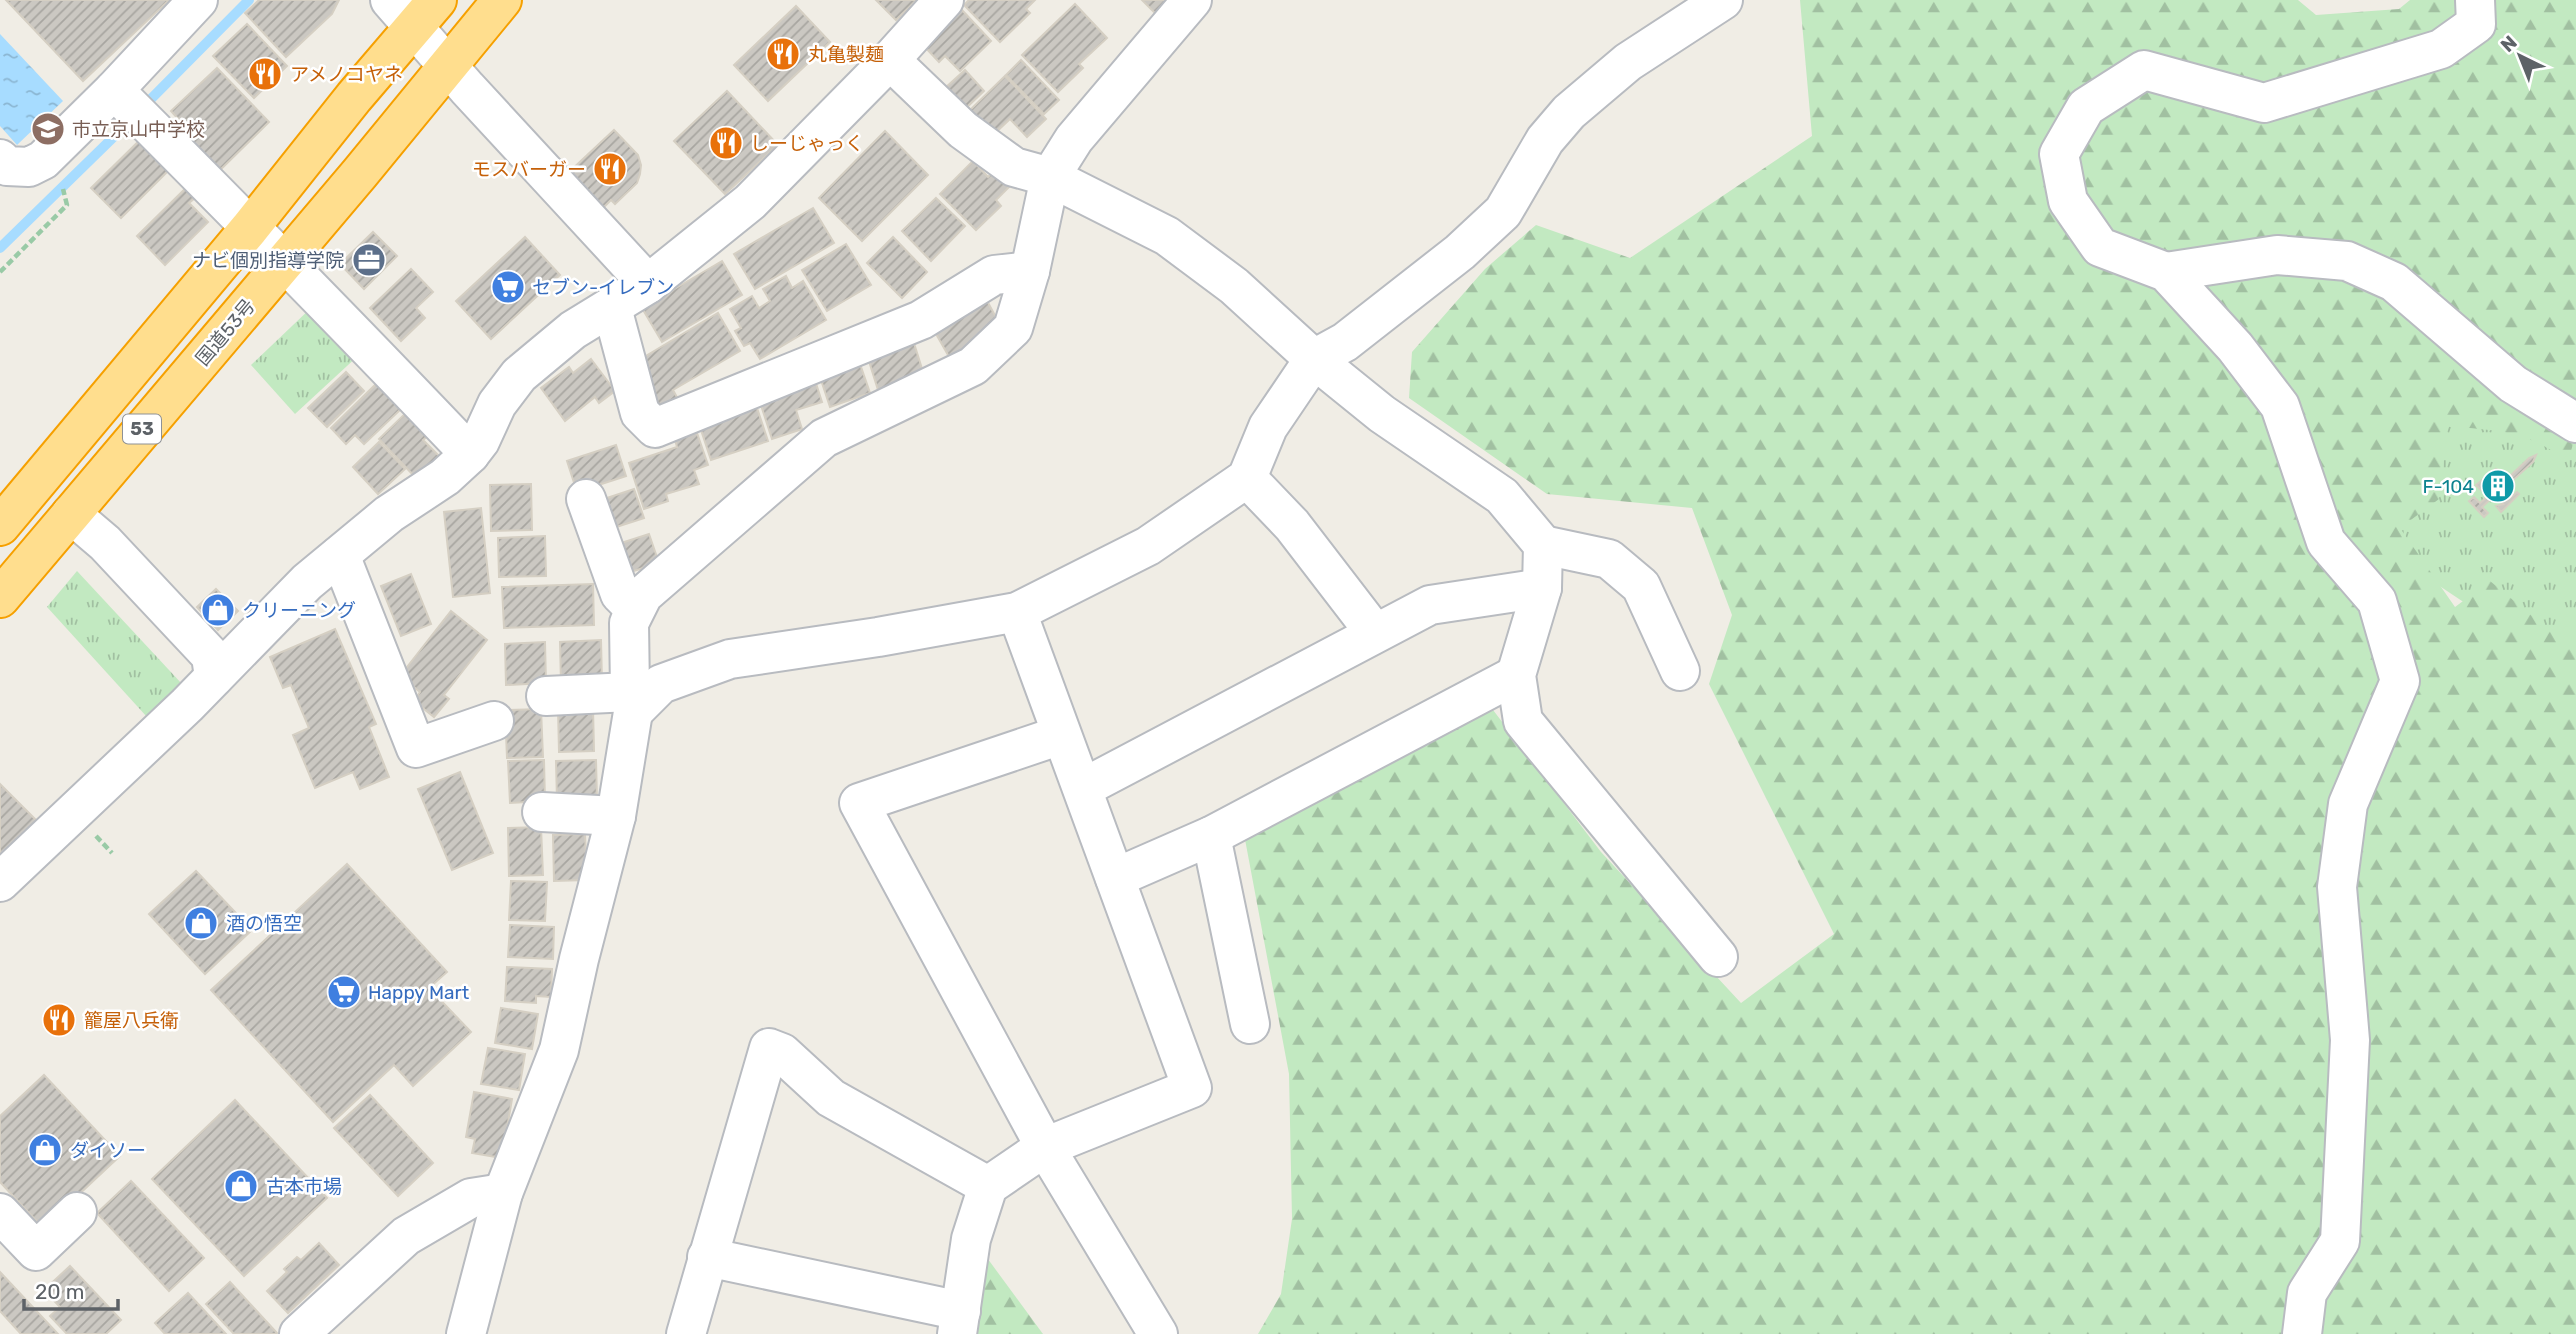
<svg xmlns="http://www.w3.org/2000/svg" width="2576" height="1334" font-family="Rubik,'Noto Sans JP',sans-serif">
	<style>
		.grass { fill: url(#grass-tufts) }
		.forest { fill: url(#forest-firs) }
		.water { fill: url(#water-ripples) }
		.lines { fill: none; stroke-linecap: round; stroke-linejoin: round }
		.stream { stroke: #a7dcff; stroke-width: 10 }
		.building { fill: url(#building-hatch); stroke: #d5cfc3; stroke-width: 2 }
		.minor-casing { stroke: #b8bbc0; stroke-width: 42 }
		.highway-casing { stroke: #f6a000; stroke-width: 42 }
		.path { stroke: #99caa6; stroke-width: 4.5; stroke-dasharray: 7 3.5; stroke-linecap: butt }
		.minor { stroke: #fff; stroke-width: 38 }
		.highway { stroke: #ffde8e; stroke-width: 38 }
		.labels { text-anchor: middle; stroke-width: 5; stroke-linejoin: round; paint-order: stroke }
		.shield { fill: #fff; stroke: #8e9195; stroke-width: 2 }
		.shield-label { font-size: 18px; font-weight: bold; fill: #5d6267 }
		.food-label { font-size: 19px; fill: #c56008; stroke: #fff; text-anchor: start }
		.education-label { font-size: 19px; fill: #785e54; stroke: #fff; text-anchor: start }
		.service-label { font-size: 19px; fill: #4e5e75; stroke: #fff; text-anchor: end }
		.shop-label { font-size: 19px; fill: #366cbe; stroke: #fff; text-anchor: start }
		.street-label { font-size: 19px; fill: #5d6267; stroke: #fff }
		.culture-label { font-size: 19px; fill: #0d838f; stroke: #fff; text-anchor: end }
	</style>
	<defs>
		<pattern id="grass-tufts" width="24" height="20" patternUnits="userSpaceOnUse" patternTransform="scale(1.75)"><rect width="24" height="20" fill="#c2e9c1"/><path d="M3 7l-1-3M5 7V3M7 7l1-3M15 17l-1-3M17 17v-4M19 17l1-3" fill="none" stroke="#a1c0a1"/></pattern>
		<pattern id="forest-firs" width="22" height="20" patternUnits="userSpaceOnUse" patternTransform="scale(1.75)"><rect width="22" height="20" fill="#c2e9c1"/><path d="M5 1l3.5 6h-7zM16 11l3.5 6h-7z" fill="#a1c0a1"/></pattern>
		<pattern id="water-ripples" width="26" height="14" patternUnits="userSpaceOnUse" patternTransform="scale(1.75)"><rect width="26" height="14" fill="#a7dcff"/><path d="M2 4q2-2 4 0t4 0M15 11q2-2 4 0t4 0" fill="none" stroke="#8bb6d2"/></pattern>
		<pattern id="building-hatch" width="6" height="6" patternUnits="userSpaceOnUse" patternTransform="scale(1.75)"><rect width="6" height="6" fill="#cbc8c2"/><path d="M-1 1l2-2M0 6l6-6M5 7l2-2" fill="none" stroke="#a8a6a1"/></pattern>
	</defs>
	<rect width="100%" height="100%" fill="#f0ede5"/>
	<g class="grass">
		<polygon points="2291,246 2576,408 2576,673 2468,605 2321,507"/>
		<polygon points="313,306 360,354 295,414 251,365"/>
		<polygon points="77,571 182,684 147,717 47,607"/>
	</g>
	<g class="forest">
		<path d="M1800,0H2298L2316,15L2399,9L2410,0H2576V433L2571,451L2557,454C2523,430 2488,430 2448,426L2439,499L2400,528L2455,607L2490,581L2554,634L2576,627V1334H1258L1281,1294L1292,1219L1289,1074L1244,834L1490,706L1601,852L1741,1003L1834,934L1709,684L1732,615L1692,508L1547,494L1409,398L1412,352L1485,269L1536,225L1630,258L1812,136Z"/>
		<polygon points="982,1251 1043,1334 967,1334"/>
	</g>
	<polygon class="water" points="0,34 63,101 17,145 0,126"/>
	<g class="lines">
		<g class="stream">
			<polyline points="141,109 249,0"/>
			<polyline points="0,248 131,120"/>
		</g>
	</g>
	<g class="building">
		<polygon points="6,0 169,0 83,81"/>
		<polygon points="259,0 339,0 332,14 286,57 245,13"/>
		<polygon points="876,0 917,0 896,20"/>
		<polygon points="969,0 1035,0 1026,9 1030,13 1000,42 964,5"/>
		<polygon points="1142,0 1176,0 1159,17"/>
		<polygon points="1075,4 1107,38 1079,64 1083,68 1058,92 1022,55"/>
		<polygon points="796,6 830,42 768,101 734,65"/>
		<polygon points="961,9 991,41 960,71 945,56 939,62 923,45"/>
		<polygon points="247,24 287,66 254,98 213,56"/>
		<polygon points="1021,60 1059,100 1044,114 1006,75"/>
		<polygon points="217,68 269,122 213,177 179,140 188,130 171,111"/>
		<polygon points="965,70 984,91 965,109 945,88"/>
		<polygon points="1005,76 1046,119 1027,137 1010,119 991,137 968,112"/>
		<polygon points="727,91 778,145 725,194 674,141"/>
		<polygon points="614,130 638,155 641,165 640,174 637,183 615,204 611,200 603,208 569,172"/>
		<polygon points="885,131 928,175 862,241 819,198"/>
		<polygon points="143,137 173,166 121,218 91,188"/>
		<polygon points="973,161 988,177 994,171 1009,187 996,200 1001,206 976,230 940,194"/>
		<polygon points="190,184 200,194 189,203 208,222 165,265 137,236"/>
		<polygon points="936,198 965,226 931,261 902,231"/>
		<polygon points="813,208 834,243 755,289 734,254"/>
		<polygon points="373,232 397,256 364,289 340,264"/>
		<polygon points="525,237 560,275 491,339 456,301"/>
		<polygon points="893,237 927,272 902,298 867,263"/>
		<polygon points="846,244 871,285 827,311 802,270"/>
		<polygon points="722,261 742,295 662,342 642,308"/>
		<polygon points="411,269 433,292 416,308 425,318 401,341 370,308"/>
		<polygon points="786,276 792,288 803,281 826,320 760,359 750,343 744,346 735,331 741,328 730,309 752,296 759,308 770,301 763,289"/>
		<polygon points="985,297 999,323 952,362 932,327"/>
		<polygon points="718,313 740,351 673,390 678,399 660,409 634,363"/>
		<polygon points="913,340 924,375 878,390 867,355"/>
		<polygon points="591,359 615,391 599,403 595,397 565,421 541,388 569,367 573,373"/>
		<polygon points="859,361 870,393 830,407 819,374"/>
		<polygon points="346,372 364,391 327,427 308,408"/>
		<polygon points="814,377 822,402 796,410 802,429 772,439 758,396"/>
		<polygon points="376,384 401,409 364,444 355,435 346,444 331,428"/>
		<polygon points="754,399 768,441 711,460 699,424"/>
		<polygon points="407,412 429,435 423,440 440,457 417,479 379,439"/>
		<polygon points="697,433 708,465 694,470 699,484 666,494 668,501 644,509 629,463 677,447 675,440"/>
		<polygon points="379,442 405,469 378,494 353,467"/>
		<polygon points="616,445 626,476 577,492 567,461"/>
		<polygon points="2536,455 2533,462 2512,481 2514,483 2507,489 2510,498 2517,492 2519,494 2501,512 2496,506 2503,504 2493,497 2482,507 2488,513 2484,517 2469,501 2474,497 2480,503 2490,494 2484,483 2481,490 2476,485 2496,469 2498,470 2491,477 2500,481 2507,474 2509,477 2529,458"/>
		<polygon points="531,484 532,530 491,531 490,485"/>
		<polygon points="634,489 644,518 604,531 595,502"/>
		<polygon points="481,508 490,593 453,597 444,512"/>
		<polygon points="649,534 659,563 621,575 612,546"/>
		<polygon points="545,536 546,576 499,577 498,538"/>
		<polygon points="411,574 431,624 401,636 381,586"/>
		<polygon points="593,584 594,625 504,628 502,587"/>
		<polygon points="216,589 238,611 218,630 197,607"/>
		<polygon points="451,611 487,640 444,695 449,699 434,717 414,701 420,692 400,676"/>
		<polygon points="335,629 376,724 369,727 389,777 360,789 353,772 315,788 293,735 309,728 291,685 283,688 270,657"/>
		<polygon points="601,640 602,682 561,684 560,642"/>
		<polygon points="545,642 546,683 506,685 505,644"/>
		<polygon points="593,708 594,751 559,752 558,709"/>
		<polygon points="541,709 543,757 507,758 505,710"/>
		<polygon points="544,760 545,801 510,803 508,761"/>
		<polygon points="596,760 597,799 557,801 556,761"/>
		<polygon points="460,772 493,853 452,870 418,789"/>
		<polygon points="0,784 38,822 0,859"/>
		<polygon points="541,827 543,875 509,876 508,828"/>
		<polygon points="585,834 587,880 554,881 553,835"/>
		<polygon points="347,864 447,972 429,988 471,1032 413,1086 394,1065 333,1122 211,990"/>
		<polygon points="196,871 252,930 205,974 149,914"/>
		<polygon points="511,881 547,882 545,921 509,920"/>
		<polygon points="510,925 554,927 553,959 508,957"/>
		<polygon points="507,967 552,969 551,997 536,996 536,1003 505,1001"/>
		<polygon points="501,1008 538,1014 532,1049 495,1043"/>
		<polygon points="488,1048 525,1054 519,1090 481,1084"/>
		<polygon points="44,1075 120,1156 43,1228 0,1182 0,1116"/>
		<polygon points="474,1092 512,1099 502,1158 472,1153 475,1139 466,1137"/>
		<polygon points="370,1095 433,1163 398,1196 334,1128"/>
		<polygon points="235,1100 327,1198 244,1276 152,1179"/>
		<polygon points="131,1181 204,1258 169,1291 97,1213"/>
		<polygon points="319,1243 339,1265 288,1313 267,1291 287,1272 284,1269 297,1257 301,1260"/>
		<polygon points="70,1266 121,1320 106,1334 67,1334 50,1316 60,1307 44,1290"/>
		<polygon points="0,1272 58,1334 21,1334 0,1311"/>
		<polygon points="230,1282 277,1333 275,1334 234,1334 206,1304"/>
		<polygon points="188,1293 226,1334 165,1334 155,1323"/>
	</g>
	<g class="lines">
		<defs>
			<g id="minor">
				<polyline points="390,0 467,88 648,284"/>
				<polyline points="890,60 963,130 1014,167 1050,177 1167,236 1234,286 1314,359 1382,414 1502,496 1543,545 1542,588 1516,675 1523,721 1718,957"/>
				<path d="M114,90C234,210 353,331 470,454"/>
				<polyline points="0,159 7,166 29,167 43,160 114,90 198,0"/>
				<polyline points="2166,272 2277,255 2347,261 2394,282 2513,384 2576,423"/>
				<polyline points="612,308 640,413 655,428 921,320 994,275 1030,271"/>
				<polyline points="1247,478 1292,525 1375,633"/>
				<polyline points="586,499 620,594 635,609"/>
				<polyline points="71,514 105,543 211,656 214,677"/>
				<polyline points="1543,545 1609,559 1641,586 1680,671"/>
				<polyline points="340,555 416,748 494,721"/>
				<polyline points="546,696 630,692"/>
				<polyline points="633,712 661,684 730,659 878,637 1017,612 1148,546 1247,478 1268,427 1314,359 1345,342 1460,252 1503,212 1545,140 1569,112 1628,62 1723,0"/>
				<polyline points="1061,735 859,803 1045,1147 1158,1334"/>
				<polyline points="1083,788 1430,605 1542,588"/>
				<polyline points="542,812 616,816"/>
				<polyline points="1211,836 1250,1024"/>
				<polyline points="1115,878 1211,836 1516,675"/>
				<polyline points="0,882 187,705 307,582 389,514 445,477 470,454 480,441 497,404 519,375 573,330 648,284 750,202 890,60 944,0"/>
				<polyline points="0,1213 36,1251 77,1212"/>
				<polyline points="707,1257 961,1311"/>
				<polyline points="299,1334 406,1236 471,1198 503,1193"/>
				<polyline points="466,1334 503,1193 559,1050 579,959 616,816 633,712 630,692 629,623 643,595 824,438 973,366 1013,328 1030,271 1050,177 1074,139 1192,0"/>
				<polyline points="686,1334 769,1048 782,1053 831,1098 988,1186"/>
				<polyline points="957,1334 971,1239 988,1186 1045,1147 1192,1088 1017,612"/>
				<polyline points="2302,1334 2307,1293 2340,1241 2350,1040 2337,887 2348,804 2400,681 2377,601 2326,542 2280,406 2235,347 2166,272 2100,247 2068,201 2059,154 2086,107 2144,70 2264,103 2441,49 2476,24 2475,0"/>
			</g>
			<g id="highway">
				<polyline points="0,526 249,229 354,97 437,0"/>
				<polyline points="0,598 360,173 502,0"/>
			</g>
		</defs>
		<use href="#minor" class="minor-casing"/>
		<use href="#highway" class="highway-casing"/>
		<g class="path">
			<polyline points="0,272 67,205 63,189"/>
			<polyline points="96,836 112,853"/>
		</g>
		<use href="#minor" class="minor"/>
		<use href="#highway" class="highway"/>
	</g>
	<defs>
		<symbol id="restaurant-disc" viewBox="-11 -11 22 22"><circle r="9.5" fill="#e8710a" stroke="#fff"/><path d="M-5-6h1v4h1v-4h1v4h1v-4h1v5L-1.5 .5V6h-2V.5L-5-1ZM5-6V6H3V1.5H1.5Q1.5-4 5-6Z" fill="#fff"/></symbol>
		<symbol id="school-disc" viewBox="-11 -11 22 22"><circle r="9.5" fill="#8d6e63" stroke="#fff"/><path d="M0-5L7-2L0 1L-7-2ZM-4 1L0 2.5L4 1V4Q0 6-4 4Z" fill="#fff"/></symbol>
		<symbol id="office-disc" viewBox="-11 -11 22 22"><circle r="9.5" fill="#5c6f8a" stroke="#fff"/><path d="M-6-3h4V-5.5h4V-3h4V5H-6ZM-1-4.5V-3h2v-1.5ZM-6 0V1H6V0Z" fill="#fff"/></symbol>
		<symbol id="supermarket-disc" viewBox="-11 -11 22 22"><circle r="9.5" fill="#3f7fe0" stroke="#fff"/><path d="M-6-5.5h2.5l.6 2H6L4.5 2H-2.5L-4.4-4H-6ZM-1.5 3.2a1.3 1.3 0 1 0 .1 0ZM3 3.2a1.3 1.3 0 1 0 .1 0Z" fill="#fff"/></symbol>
		<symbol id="building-disc" viewBox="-11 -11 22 22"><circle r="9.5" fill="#0f9aa8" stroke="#fff"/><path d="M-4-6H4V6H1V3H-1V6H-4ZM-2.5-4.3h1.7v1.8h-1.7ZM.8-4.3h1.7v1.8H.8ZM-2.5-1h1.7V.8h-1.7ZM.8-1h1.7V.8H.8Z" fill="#fff"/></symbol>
		<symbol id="shop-disc" viewBox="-11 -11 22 22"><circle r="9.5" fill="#3f7fe0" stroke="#fff"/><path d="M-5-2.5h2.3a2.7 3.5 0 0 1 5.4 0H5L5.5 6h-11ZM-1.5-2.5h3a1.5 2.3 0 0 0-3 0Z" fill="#fff"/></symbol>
	</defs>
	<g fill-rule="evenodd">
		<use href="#restaurant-disc" x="764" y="35" width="38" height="38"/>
		<use href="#restaurant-disc" x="246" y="55" width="38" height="38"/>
		<use href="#school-disc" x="29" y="110" width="38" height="38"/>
		<use href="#restaurant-disc" x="707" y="124" width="38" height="38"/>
		<use href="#restaurant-disc" x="591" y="150" width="38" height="38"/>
		<use href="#office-disc" x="350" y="241" width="38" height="38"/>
		<use href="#supermarket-disc" x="489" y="268" width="38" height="38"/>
		<use href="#building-disc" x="2479" y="467" width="38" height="38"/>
		<use href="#shop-disc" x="199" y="591" width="38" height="38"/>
		<use href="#shop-disc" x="182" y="904" width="38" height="38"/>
		<use href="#supermarket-disc" x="325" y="973" width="38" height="38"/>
		<use href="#restaurant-disc" x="40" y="1001" width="38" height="38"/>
		<use href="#shop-disc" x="26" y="1131" width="38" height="38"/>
		<use href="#shop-disc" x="222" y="1167" width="38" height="38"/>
	</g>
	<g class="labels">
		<rect class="shield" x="123" y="414.5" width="38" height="29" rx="5"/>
		<g class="shield-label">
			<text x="142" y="435">53</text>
		</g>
		<g class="food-label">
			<text x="808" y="61">丸亀製麺</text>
			<text x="290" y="81">アメノコヤネ</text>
			<text x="750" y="150">しーじゃっく</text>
			<text x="586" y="176" text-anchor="end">モスバーガー</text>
			<text x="84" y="1027">籠屋八兵衛</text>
		</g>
		<g class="education-label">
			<text x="72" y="136">市立京山中学校</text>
		</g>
		<g class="service-label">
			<text x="344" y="267">ナビ個別指導学院</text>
		</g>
		<g class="shop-label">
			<text x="532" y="294">セブン-イレブン</text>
			<text x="242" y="617">クリーニング</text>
			<text x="226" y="930">酒の悟空</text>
			<text x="368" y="999">Happy Mart</text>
			<text x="70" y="1157">ダイソー</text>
			<text x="266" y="1193">古本市場</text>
		</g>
		<g class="street-label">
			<text transform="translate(225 332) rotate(-50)" y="7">国道53号</text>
		</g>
		<g class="culture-label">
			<text x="2474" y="493">F-104</text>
		</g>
	</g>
	<g transform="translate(2520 56) rotate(317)" stroke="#ffffff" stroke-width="5" paint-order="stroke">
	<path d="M0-5L12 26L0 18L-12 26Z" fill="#5d6267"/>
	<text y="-10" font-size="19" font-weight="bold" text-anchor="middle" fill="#5d6267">N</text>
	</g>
	<path d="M24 1299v10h94v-10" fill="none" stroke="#5d6267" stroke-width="3.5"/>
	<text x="35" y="1299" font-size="21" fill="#5d6267" stroke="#ffffff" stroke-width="5" paint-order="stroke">20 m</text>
</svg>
